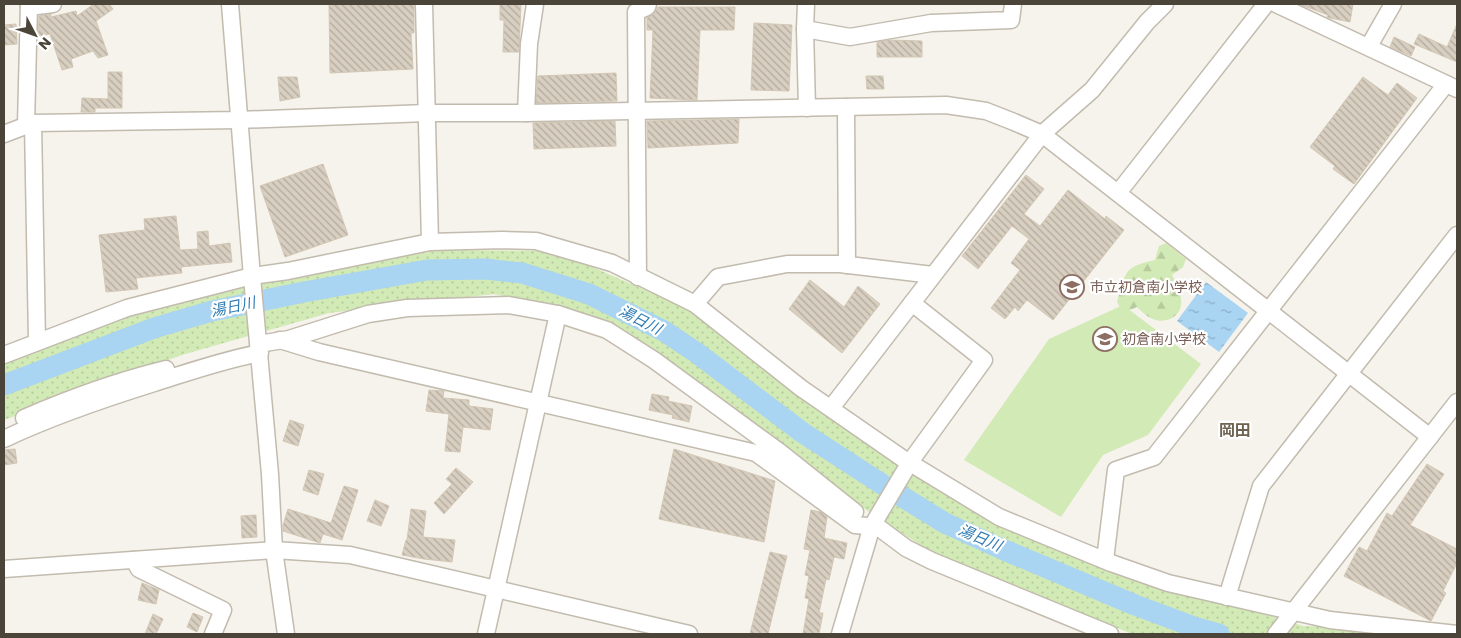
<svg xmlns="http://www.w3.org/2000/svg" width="1461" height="638" font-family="Poppins,'Noto Sans JP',sans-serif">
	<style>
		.grass { fill: url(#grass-dots) }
		.forest { fill: url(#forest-firs) }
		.park { fill: #d2eab5 }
		.water { fill: url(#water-ripples) }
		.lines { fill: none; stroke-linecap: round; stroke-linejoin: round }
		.river { stroke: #a9d4f2; stroke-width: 21 }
		.building { fill: url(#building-back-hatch); stroke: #d3c7b4 }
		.minor-casing { stroke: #c2bbae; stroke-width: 19 }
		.minor { stroke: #fff; stroke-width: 16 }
		.labels { text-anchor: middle; stroke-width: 4.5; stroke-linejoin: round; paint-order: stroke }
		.education-label { font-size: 14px; fill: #785e54; stroke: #fff; text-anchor: start }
		.water-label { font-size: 15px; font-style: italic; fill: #2e7ab2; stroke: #fff }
		.quarter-label { font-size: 16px; font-weight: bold; fill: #6e6250; stroke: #fff }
	</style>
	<defs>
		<pattern id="grass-dots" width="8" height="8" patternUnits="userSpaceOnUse" patternTransform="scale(1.25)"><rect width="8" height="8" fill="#d2eab5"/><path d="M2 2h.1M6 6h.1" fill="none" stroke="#b6ca9c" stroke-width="1.8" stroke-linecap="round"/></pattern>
		<pattern id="forest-firs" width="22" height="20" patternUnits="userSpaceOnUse" patternTransform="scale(1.25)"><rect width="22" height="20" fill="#d2eab5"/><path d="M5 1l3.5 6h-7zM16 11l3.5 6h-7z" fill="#b6ca9c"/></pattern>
		<pattern id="water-ripples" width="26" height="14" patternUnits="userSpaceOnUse" patternTransform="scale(1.25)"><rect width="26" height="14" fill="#a9d4f2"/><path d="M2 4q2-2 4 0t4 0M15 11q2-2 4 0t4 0" fill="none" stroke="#8caec5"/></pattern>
		<pattern id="building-back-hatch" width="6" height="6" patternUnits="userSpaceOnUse" patternTransform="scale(1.25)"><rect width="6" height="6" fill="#d8cfc1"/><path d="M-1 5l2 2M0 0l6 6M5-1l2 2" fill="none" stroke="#b1aa9e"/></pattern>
	</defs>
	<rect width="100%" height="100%" fill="#f6f3ec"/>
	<polygon class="grass" points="442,250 556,251 693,311 938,489 1056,550 1303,626 1457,631 1457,634 1132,634 934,554 791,461 588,314 494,294 329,313 182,355 4,420 4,365 118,316 270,278"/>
	<path class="forest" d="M1166,243L1186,259L1183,267L1172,275C1180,288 1188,309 1172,318C1165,321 1160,322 1153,319C1147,317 1141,311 1137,307L1123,313L1117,302C1126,273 1122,267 1155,260L1159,246Z"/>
	<polygon class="park" points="1123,305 1201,364 1148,435 1103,455 1061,517 964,460 1049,339"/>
	<polygon class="water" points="1206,282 1248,313 1219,352 1177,321"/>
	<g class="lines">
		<polyline class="river" points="4,385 154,328 212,311 304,292 427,270 485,269 522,273 589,294 664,331 697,353 803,433 888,488 945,523 1002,549 1135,605 1194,627 1219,634"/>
	</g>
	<g class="building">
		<polygon points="94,4 109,4 113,9 96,21 108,55 98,58 93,51 71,59 73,67 62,70 50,34 38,36 39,16 51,14 51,17 76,11 77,16"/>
		<polygon points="329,4 414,4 414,33 411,33 413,69 330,73"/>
		<polygon points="500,4 521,4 519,52 503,52 504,20 500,20"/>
		<polygon points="1299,4 1353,4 1350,22 1330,18 1327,17 1328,15"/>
		<polygon points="658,7 735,7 734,30 700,30 697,100 650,98 653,30 647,30 647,18 654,14"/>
		<polygon points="754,23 792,25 789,91 751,90"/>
		<polygon points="16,24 17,44 4,45 4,25"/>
		<polygon points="1457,24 1457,62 1414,44 1419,34 1447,47"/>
		<polygon points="1394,37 1415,47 1411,56 1390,47"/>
		<polygon points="889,40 922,41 922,57 877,57 877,42"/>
		<polygon points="108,72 122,72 122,108 95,108 95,112 81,112 82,98 108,99"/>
		<polygon points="616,73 617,101 536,103 538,76"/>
		<polygon points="866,76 883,76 884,89 867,89"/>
		<polygon points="278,77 297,77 300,97 280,101"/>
		<polygon points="1363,77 1388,95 1397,83 1417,98 1354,184 1333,169 1335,166 1310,147"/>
		<polygon points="739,119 738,143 648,148 647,121"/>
		<polygon points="615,121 616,146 534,149 533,123"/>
		<polygon points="323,164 348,235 285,257 260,186"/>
		<polygon points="1026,175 1044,189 1024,214 1040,226 1068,190 1105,219 1106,216 1124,230 1053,320 1027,300 1018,311 1015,307 1005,319 991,308 1020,270 1011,263 1029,239 1012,226 978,269 962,256"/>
		<polygon points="176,216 180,250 198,249 197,232 208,231 209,246 230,243 232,262 181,267 182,273 136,278 138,289 106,292 99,235 145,230 144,219"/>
		<polygon points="810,280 844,307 858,286 880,304 842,353 789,309"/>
		<polygon points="429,390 444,391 443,398 469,400 469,406 493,409 490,430 463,427 460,452 445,451 449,414 426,411"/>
		<polygon points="652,394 669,397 668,401 692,406 689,422 672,418 673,415 649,410"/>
		<polygon points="290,420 304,425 298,446 283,441"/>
		<polygon points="15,449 17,463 4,465 4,450"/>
		<polygon points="674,449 775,481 764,542 659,519"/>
		<polygon points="1427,464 1444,474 1410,525 1457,549 1457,563 1443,591 1446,593 1431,621 1344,576 1359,547 1367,551 1387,513 1392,516"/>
		<polygon points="456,468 473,482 444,514 434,503 452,484 446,479"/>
		<polygon points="309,470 324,474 318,495 303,490"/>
		<polygon points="344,486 358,490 342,540 323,534 320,543 283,531 283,525 288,509 331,523"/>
		<polygon points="375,500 389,506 381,526 367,521"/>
		<polygon points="411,509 426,511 423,537 455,540 452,562 424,559 402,555 406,540 407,540"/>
		<polygon points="811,510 821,512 827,517 824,538 847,543 844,559 834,557 829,580 826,579 819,613 823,613 819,634 803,634 809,599 805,598 809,576 805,575 810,550 804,549"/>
		<polygon points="256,515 257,537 242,538 241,516"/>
		<polygon points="770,552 787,556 783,572 768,634 750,634"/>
		<polygon points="142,583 159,590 156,604 138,600"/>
		<polygon points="193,613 203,617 197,632 187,627"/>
		<polygon points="153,614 163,619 156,634 145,634"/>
	</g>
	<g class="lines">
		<defs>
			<g id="minor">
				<polyline points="230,4 252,277 270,474 274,550 286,634"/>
				<polyline points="424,4 430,242"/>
				<polyline points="806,4 805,29 807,108"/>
				<polyline points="1276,4 1457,89"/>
				<polyline points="29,7 53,4"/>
				<polyline points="805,29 850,37 931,23 1011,20 1013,4"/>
				<polyline points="1369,46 1393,4"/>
				<polyline points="846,107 847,265"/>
				<polyline points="526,113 529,44 535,4"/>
				<polyline points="33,123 37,342"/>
				<polyline points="26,125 29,4"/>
				<polyline points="4,134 33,123 239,120 427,113 526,113 946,105 986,111 1014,122 1042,134 1430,437"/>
				<polyline points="1118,193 1266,4"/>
				<polyline points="638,277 636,12 647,7 648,4"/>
				<polyline points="695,304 718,277 787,264 840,264 933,275"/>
				<polyline points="280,340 319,352 756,453 855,525 878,527 906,548 932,561 1110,634"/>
				<polyline points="259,344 289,339 368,314 407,308 509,305 558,314 607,330 654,360 781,453 855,512"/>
				<polyline points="4,355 127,308 252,276 288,271 430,242 503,240 536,241 612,263 695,304 801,388 902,458 999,517 1111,563 1168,583 1330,620 1457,634"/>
				<polyline points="831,408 912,303"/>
				<path d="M24,418C70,398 117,381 166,369"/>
				<path d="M4,439C52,416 103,399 154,383C189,372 223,360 260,353"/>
				<polyline points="134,560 139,569 223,610 213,634"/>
				<polyline points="1105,560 1116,470 1154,457 1446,84"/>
				<polyline points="4,569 274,550 350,555 689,634"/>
				<polyline points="1227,597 1261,486 1457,235"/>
				<polyline points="486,634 558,314"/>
				<polyline points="840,634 872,526 910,462 984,360 912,303 1042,134 1092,90 1147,22 1165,4"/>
				<polyline points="1276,634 1457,402"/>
			</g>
		</defs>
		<use href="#minor" class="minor-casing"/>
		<use href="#minor" class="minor"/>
	</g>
	<defs>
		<symbol id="school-ring" viewBox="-11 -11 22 22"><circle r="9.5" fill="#fff" stroke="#8d6e63" stroke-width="1.5"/><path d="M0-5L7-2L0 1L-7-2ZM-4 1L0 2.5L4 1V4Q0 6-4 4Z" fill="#8d6e63"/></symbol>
	</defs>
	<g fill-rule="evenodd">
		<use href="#school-ring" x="1058" y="273" width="28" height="28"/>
		<use href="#school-ring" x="1091" y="325" width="28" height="28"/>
	</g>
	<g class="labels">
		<g class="education-label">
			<text x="1090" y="292">市立初倉南小学校</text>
			<text x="1122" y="344">初倉南小学校</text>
		</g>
		<g class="water-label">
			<text transform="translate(233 307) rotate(-12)" y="5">湯日川</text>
			<text transform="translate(640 320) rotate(27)" y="5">湯日川</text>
			<text transform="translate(980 538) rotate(23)" y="5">湯日川</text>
		</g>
		<g class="quarter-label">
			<text x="1235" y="436">岡田</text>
		</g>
	</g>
	<rect width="1461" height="638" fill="none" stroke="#4b4439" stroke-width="10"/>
	<g transform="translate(35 35) rotate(131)" stroke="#ffffff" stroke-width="4" paint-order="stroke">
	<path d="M0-4L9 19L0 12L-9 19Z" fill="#4b4439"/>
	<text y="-8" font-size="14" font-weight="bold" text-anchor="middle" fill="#4b4439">N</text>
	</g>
</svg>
